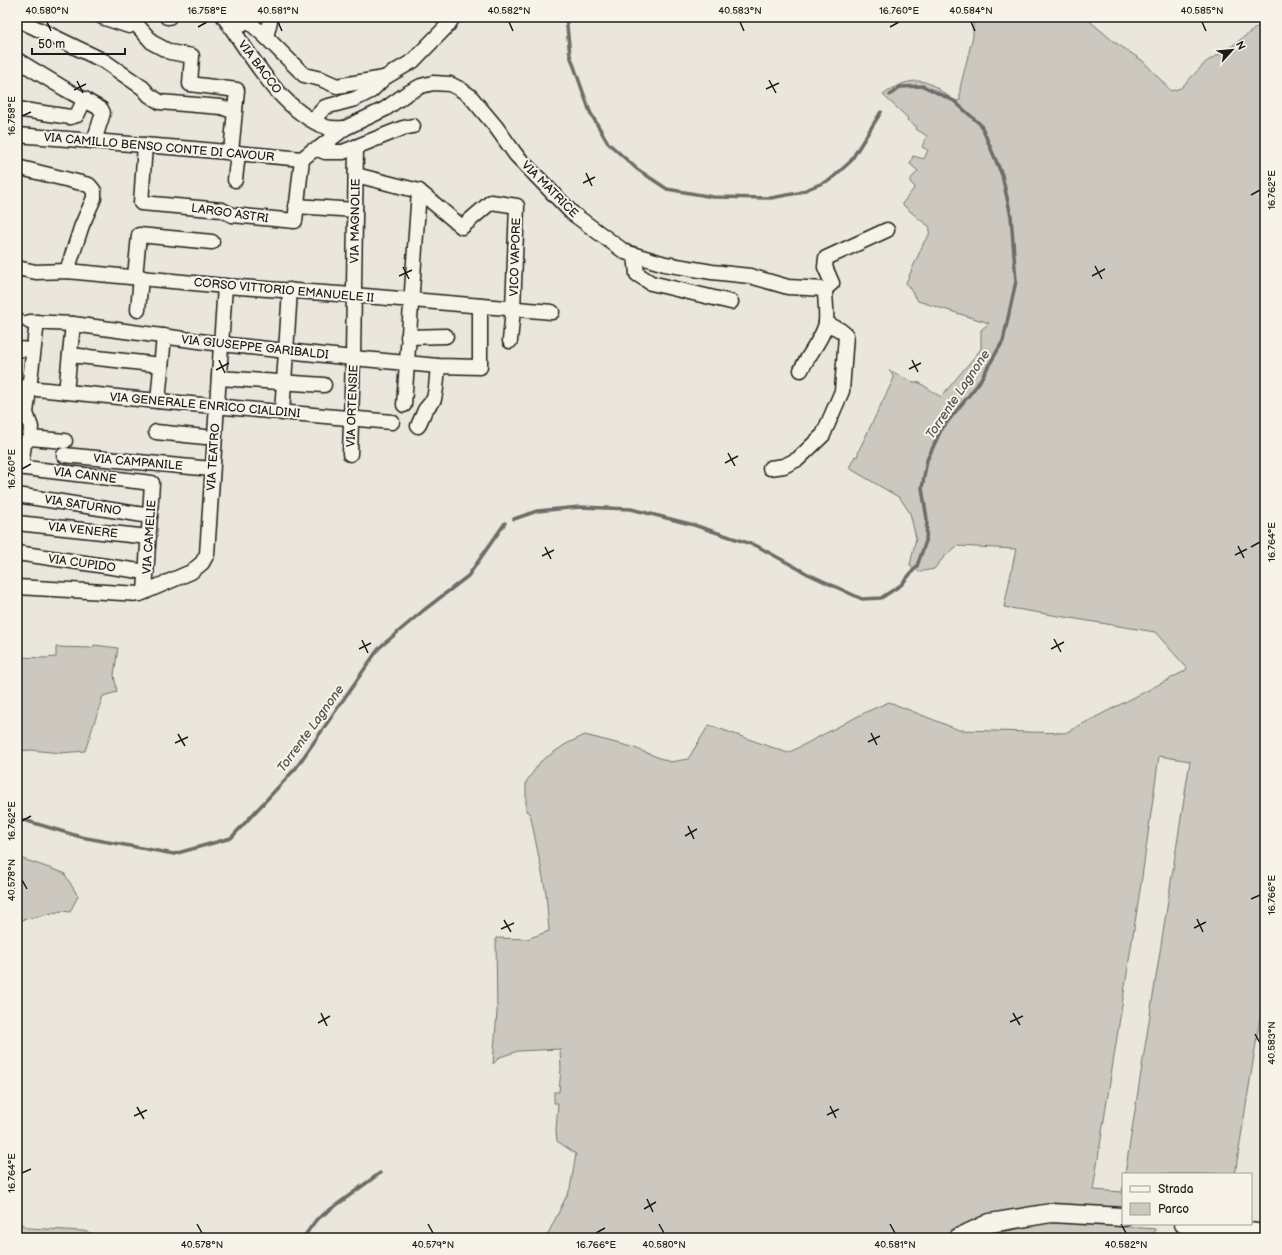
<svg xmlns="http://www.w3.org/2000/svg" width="1282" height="1255" font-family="'Balsamiq Sans',sans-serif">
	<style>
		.green { fill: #ccc8c0; stroke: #74726e }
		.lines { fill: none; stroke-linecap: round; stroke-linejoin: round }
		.stream { stroke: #6d6c68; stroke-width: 3.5 }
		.minor-casing { stroke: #1c1c1c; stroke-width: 17 }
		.major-casing { stroke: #1c1c1c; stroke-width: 21 }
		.minor { stroke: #f7f3e8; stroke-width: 14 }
		.major { stroke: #f7f3e8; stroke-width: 18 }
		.ticks { fill: none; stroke: #1c1c1c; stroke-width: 1.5 }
		.labels { text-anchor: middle; stroke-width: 4; stroke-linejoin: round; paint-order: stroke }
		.street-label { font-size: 12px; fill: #1c1c1c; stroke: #f7f3e8 }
		.water-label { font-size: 13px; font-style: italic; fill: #52514e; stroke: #f7f3e8 }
		.neatline { fill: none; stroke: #1c1c1c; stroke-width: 1.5 }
		.ticks-label { font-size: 10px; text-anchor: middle; fill: #1c1c1c }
	</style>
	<rect width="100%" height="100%" fill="#eae6dc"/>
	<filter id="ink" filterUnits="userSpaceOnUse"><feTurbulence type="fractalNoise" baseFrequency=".025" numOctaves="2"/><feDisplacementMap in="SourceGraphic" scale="8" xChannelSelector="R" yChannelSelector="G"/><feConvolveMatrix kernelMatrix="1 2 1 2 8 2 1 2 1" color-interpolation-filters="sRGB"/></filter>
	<g filter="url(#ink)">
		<g class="green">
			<path d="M973,17H1085L1113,41L1143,61L1171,91L1181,88L1206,62L1228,49L1265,21V987L1235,1174H1125L1190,761L1159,756L1141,884L1093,1190L1122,1192L1123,1187V1211L967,1227L944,1238H546L570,1189L576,1154L557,1141L556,1130L558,1103H554V1092H559L561,1069L560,1049L518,1051L500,1057L493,1064L497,1012L496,938L527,939L549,931L546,893L530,813L526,811V782L541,761L566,744L585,735L632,747L670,762L688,759L709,725L788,753L866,712L889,702L959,730L1065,733L1185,671L1187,668L1155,632L1004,607L1016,549L957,546L945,556L934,569L919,572L910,565L916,538L910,513L900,498L849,468L855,456L857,457L859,450L894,378L889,370L910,381L920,383L941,397L981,349V330L989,323L918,301L906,283L924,242L929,235L930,227L918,218L902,204L915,187L909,181L918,171L910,164L913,156L924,159L928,150L922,147L927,136L916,129L917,127L907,120L908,118L883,95C889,90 895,87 902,84C927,75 935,88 954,100L957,101L960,100V88L973,36Z"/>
			<polygon points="94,645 118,648 114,675 117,692 103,696 85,751 60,753 31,750 17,751 17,657 45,658 56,657 56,647 93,648"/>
			<polygon points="17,857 64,873 78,896 70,912 62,911 17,921"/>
			<polygon points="1053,1221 1155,1229 1154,1238 976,1238"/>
			<polygon points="17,1222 29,1228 83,1231 110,1238 17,1238"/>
		</g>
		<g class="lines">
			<g class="stream">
				<polyline points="566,17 570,55 590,112 608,143 637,169 667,189 713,197 771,198 798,193 830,180 850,162 881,112"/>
				<polyline points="514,519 537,511 580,507 631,509 694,525 757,546 808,574 862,599 881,598 901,585 917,566 926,541 927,519 922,488 927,460 941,430 978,384 1003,341 1016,281 1011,216 1002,175 981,125 954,101 923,86 900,87 890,95"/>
				<polyline points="17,818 81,837 174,854 231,838 296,768 379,648 424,610 468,576 505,523"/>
				<polyline points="303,1238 316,1220 380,1173"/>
			</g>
			<defs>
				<g id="minor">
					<polyline points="102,17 129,26 133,17"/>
					<polyline points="167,17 169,17"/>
					<path d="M224,17C251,55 280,110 326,127C332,129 339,128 345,128"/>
					<polyline points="227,17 242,25 248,21 266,37 304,75 321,79 337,86 384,78"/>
					<polyline points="17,19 104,61 143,88 149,95 160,102 221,107 235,112"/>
					<polyline points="137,25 153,43 170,52 192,56 190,84 237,90 231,152"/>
					<polyline points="266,37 271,17"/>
					<polyline points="17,60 65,89 101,109 103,113 94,141"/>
					<polyline points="17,109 70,117 77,115 85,99"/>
					<polyline points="313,120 325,107 355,99 371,91 384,78 413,61 448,25 453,17"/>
					<polyline points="17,135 194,149 302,159"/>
					<polyline points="145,145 141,203 222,210 232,215 295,221 302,159"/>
					<polyline points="318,149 325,152 343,152 403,128 413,126"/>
					<polyline points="302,159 312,151 318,149 345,128 385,109 406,94 421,86 433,83 450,84 460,89 470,96 496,127 516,155 572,213 625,252 665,264 712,272 750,276 788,287 825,289"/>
					<polyline points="17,167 89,185 94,191 94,198 82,225 67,271"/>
					<polyline points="356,175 419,191 462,227 491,202 517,206 513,309 510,341"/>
					<polyline points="235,180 238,153"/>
					<polyline points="296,206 355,210"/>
					<polyline points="635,255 637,274 651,283 731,302"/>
					<polyline points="17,268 36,272 67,271 225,286 353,295 552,312"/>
					<polyline points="135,277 139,235 212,242"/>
					<polyline points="825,289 832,283 825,267 826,258 887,230"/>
					<polyline points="138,310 141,277"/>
					<polyline points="17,320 18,320"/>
					<polyline points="30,322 73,324 221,344 353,358 438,366 480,367 480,306"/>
					<polyline points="408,337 446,336"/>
					<polyline points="17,349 33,350"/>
					<polyline points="70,355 161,365"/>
					<path d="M801,370C807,357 825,335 826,322C827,311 825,300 825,289"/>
					<polyline points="219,378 324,385"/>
					<polyline points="17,387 158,401 392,422"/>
					<polyline points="66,392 73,324"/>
					<polyline points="158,401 164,336"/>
					<polyline points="404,405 419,191"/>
					<polyline points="282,413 290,290"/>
					<polyline points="418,426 425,410 434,399 436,388 438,366"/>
					<polyline points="156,432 205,437"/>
					<polyline points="30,438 65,441"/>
					<polyline points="350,454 353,358 356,147"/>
					<polyline points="64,455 212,469"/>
					<polyline points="17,467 152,483 145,592"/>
					<polyline points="21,467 24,444 30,438 31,427 26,413 37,322"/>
					<polyline points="770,468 784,466 798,459 823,435 842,391 846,335 840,330 826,323"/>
					<polyline points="17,495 150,516"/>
					<polyline points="17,523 149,537"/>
					<polyline points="17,553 146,572"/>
					<polyline points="17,587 140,594 191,572 202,563 207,554 225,286"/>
				</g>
				<g id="major">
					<polyline points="1184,1224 1265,1234"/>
					<polyline points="958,1238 990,1223 1051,1213 1123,1217"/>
				</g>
			</defs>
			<use href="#minor" class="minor-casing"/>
			<use href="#major" class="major-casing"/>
			<use href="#minor" class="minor"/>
			<use href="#major" class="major"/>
		</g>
	</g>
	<path class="ticks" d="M47,22L51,31M278,22L282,31M509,22L513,31M740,22L744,31M971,22L975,31M1202,22L1206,31M198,27L207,22M890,27L899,22M769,80L776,93M77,81L83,93M766,89L779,83M74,90L86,84M22,116L31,112M586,173L592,186M583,183L595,177M1251,195L1260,190M1095,266L1102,279M403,267L409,279M399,276L412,270M1092,276L1105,269M219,360L225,373M912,360L918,372M909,369L921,363M216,370L229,363M728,453L735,466M725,463L738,456M22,469L31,464M1238,546L1244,558M545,547L551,559M1251,547L1260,542M1235,555L1247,549M542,556L554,550M1054,639L1061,652M362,640L368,653M359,649L371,643M1051,649L1064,642M871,733L877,745M178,734L185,746M868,742L880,736M175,743L188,737M22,821L31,816M688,826L694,839M685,836L697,829M22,880L27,889M1251,899L1260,895M1197,919L1203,932M504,920L511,932M1194,928L1206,922M501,929L514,923M321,1013L327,1026M1013,1013L1020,1025M1010,1022L1023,1016M318,1023L330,1016M1255,1034L1260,1043M830,1106L836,1118M137,1107L144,1119M827,1115L839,1109M134,1116L147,1110M22,1173L31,1169M647,1199L653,1212M644,1209L656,1202M197,1224L202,1233M428,1224L433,1233M659,1224L664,1233M890,1224L895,1233M1121,1224L1126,1233M596,1233L605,1228"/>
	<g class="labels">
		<g class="street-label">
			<text transform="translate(260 67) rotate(53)" y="4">VIA BACCO</text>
			<text transform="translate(159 147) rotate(5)" y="4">VIA CAMILLO BENSO CONTE DI CAVOUR</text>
			<text transform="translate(550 189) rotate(45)" y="4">VIA MATRICE</text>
			<text transform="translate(230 213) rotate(8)" y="4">LARGO ASTRI</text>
			<text transform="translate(355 221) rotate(-89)" y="4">VIA MAGNOLIE</text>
			<text transform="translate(515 257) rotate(-88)" y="4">VICO VAPORE</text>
			<text transform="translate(284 290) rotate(5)" y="4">CORSO VITTORIO EMANUELE II</text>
			<text transform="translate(255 347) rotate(6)" y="4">VIA GIUSEPPE GARIBALDI</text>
			<text transform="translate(205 405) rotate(5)" y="4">VIA GENERALE ENRICO CIALDINI</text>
			<text transform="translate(352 406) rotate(-88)" y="4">VIA ORTENSIE</text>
			<text transform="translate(213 457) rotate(-86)" y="4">VIA TEATRO</text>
			<text transform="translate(138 462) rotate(5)" y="4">VIA CAMPANILE</text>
			<text transform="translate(85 475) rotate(7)" y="4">VIA CANNE</text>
			<text transform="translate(83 505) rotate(9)" y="4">VIA SATURNO</text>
			<text transform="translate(83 530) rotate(6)" y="4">VIA VENERE</text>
			<text transform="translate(149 537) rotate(-86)" y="4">VIA CAMELIE</text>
			<text transform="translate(82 563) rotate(8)" y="4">VIA CUPIDO</text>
		</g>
		<g class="water-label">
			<text transform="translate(957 394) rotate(-56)" y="5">Torrente Lagnone</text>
			<text transform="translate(310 728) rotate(-54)" y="5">Torrente Lagnone</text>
		</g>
	</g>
	<rect width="1282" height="1255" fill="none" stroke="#f7f3e8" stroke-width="44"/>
	<rect x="1122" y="1173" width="130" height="52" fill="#f7f3e8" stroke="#9f9d96"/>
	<rect x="1130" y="1186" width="20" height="6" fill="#f7f3e8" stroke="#9f9d96"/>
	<text x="1158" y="1193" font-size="12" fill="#1c1c1c">Strada</text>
	<rect x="1130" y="1203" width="20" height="12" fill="#ccc8c0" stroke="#9f9d96"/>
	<text x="1158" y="1213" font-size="12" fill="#1c1c1c">Parco</text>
	<g transform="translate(1232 50) rotate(63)" stroke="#f7f3e8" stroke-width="3" paint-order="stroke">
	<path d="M0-3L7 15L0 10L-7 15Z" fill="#1c1c1c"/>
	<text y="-6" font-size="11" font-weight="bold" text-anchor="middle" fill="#1c1c1c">N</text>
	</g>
	<path d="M32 48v6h93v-6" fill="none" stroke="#1c1c1c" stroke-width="2"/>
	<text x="38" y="48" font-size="12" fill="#1c1c1c" stroke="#f7f3e8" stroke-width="3" paint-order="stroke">50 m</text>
	<rect x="22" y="22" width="1238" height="1211" class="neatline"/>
	<g class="ticks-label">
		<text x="47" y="14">40.580°N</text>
		<text x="207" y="14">16.758°E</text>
		<text x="278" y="14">40.581°N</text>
		<text x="509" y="14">40.582°N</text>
		<text x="740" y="14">40.583°N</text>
		<text x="899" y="14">16.760°E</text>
		<text x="971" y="14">40.584°N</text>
		<text x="1202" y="14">40.585°N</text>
		<text transform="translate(11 116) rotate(-90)" y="4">16.758°E</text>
		<text transform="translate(1271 190) rotate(-90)" y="4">16.762°E</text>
		<text transform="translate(11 469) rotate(-90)" y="4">16.760°E</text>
		<text transform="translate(1271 542) rotate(-90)" y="4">16.764°E</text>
		<text transform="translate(11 821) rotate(-90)" y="4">16.762°E</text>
		<text transform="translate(11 880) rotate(-90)" y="4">40.578°N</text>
		<text transform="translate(1271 895) rotate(-90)" y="4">16.766°E</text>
		<text transform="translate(1271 1043) rotate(-90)" y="4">40.583°N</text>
		<text transform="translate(11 1173) rotate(-90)" y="4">16.764°E</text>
		<text x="202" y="1248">40.578°N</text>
		<text x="433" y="1248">40.579°N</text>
		<text x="596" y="1248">16.766°E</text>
		<text x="664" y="1248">40.580°N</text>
		<text x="895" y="1248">40.581°N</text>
		<text x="1126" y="1248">40.582°N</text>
	</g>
</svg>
